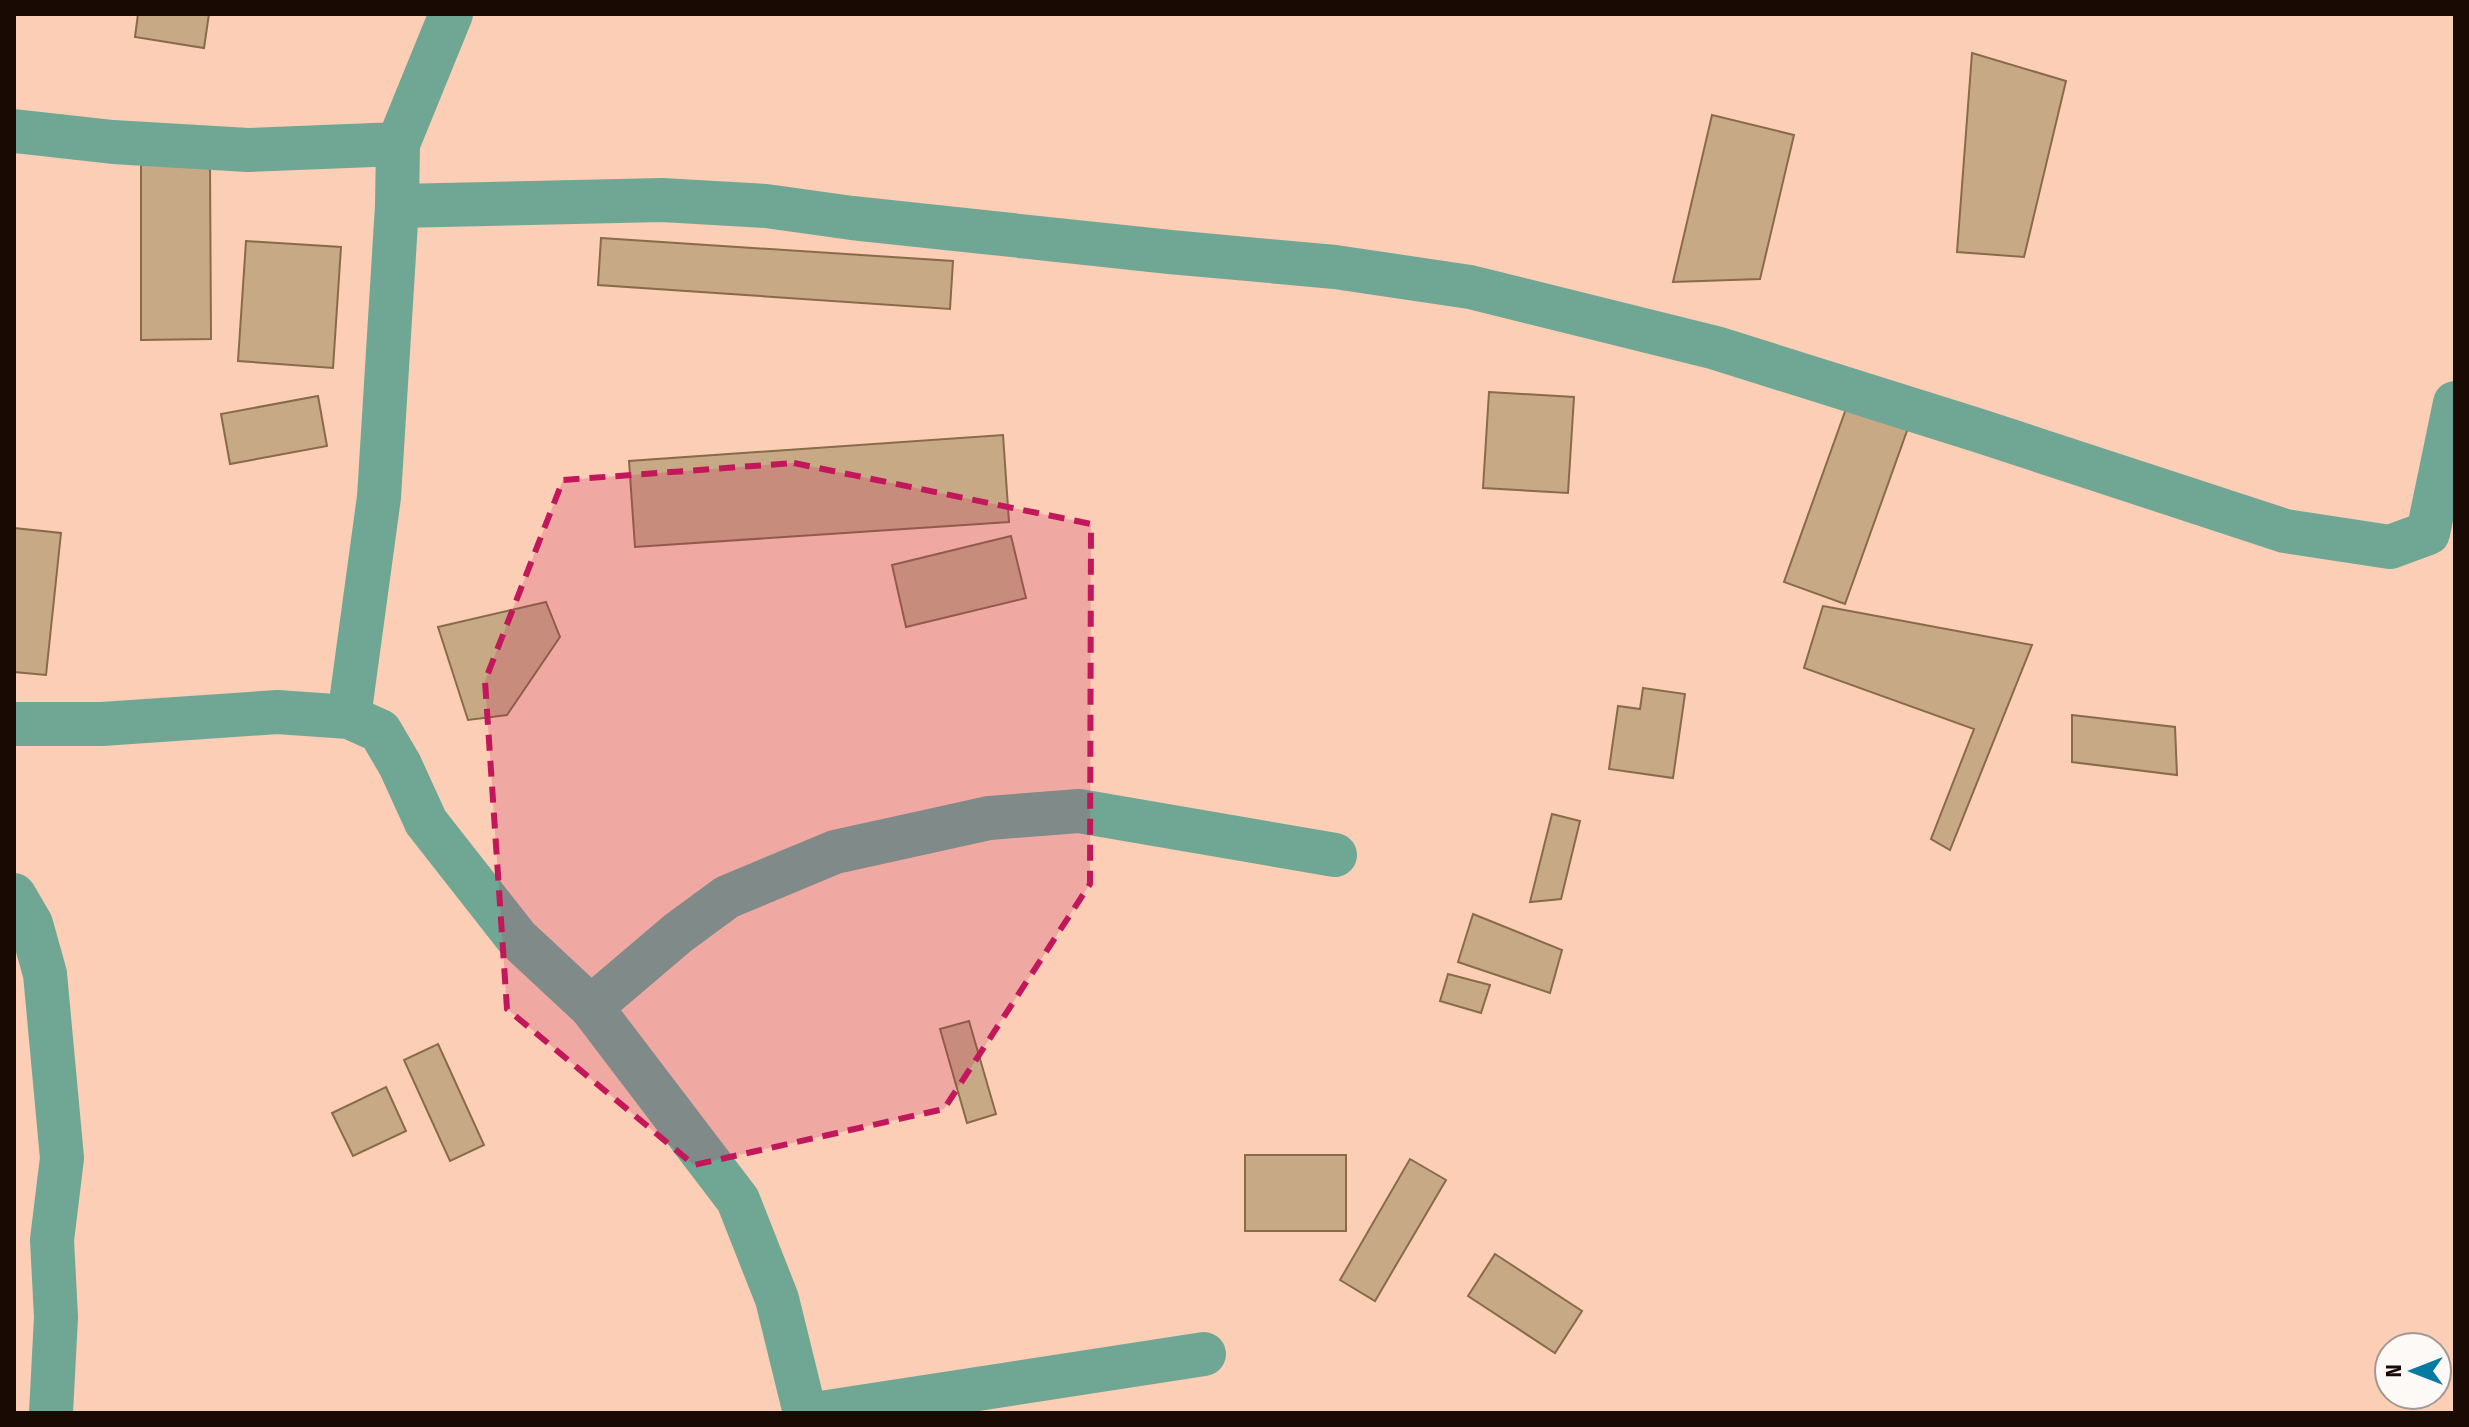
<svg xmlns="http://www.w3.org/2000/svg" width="2469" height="1427" font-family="'Fira Sans Condensed',sans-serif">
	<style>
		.building { fill: #c8a985; stroke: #886b49; stroke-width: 2 }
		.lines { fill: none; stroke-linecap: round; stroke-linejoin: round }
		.street { stroke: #70a794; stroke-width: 44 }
		.marked { fill: #c2185b; fill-opacity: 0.2; stroke: #c2185b; stroke-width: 6; stroke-dasharray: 16 10; stroke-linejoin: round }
	</style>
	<rect width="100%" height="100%" fill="#fbceb5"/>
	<g class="building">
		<polygon points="138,14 209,14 204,48 135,37"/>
		<polygon points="1972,53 2066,81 2024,257 1957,252"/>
		<polygon points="1712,115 1794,135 1760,279 1673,282"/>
		<polygon points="141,165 210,165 211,339 141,340"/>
		<polygon points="601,238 953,261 950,309 598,285"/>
		<polygon points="246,241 341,247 333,368 238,361"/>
		<polygon points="1489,392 1574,397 1568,493 1483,488"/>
		<polygon points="318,396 327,446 230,464 221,414"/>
		<polygon points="1847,406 1908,428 1845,604 1784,582"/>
		<polygon points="1003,435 1009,522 635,547 629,461"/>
		<polygon points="14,528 61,533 46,675 14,672"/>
		<polygon points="1011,536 1026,598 906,627 892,565"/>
		<polygon points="546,602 560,637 507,715 468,720 438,627"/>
		<polygon points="1823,606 2032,645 1950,850 1931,839 1974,729 1804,668"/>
		<polygon points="1643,688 1685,694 1673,778 1609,769 1618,706 1640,709"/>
		<polygon points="2072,715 2175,727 2177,775 2072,762"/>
		<polygon points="1552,814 1580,821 1561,899 1530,902"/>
		<polygon points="1473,914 1562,950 1550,993 1458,962"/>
		<polygon points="1448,974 1490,985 1481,1013 1440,1001"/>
		<polygon points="969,1021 996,1114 967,1123 940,1029"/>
		<polygon points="438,1044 484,1145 450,1161 404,1060"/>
		<polygon points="386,1087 406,1131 353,1156 332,1113"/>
		<rect x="1245" y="1155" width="101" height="76"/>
		<polygon points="1410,1159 1446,1180 1375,1301 1340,1280"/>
		<polygon points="1495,1254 1582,1311 1555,1353 1468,1296"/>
	</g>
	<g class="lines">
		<g class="street">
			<polyline points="14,131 113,142 248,150 398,144 451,14"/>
			<polyline points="397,206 662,200 766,206 852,218 1170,252 1335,267 1470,287 1716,348 1980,431 2285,531 2390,547 2428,533 2455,403"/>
			<polyline points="349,717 379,497 397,206 398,144"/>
			<polyline points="14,724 102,724 277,712 349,717 380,731 400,765 426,822 517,938 591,1007 738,1200 777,1299 805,1413"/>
			<polyline points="14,895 31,924 45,974 62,1158 52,1240 56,1317 51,1413"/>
			<polyline points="591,1007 678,933 727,897 835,852 989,818 1079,811 1335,855"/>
			<polyline points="821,1413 1204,1354"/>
		</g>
	</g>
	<path class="marked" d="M794,463L1091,524L1090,884L944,1109L694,1165L507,1009L485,681L563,480Z"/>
	<rect width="2469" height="1427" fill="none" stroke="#190a03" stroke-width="32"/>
	<g transform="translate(2413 1371) rotate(270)"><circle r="38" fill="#fdf9f6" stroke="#a29995" stroke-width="2"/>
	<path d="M0-6L14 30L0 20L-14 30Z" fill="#057aa2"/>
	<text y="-12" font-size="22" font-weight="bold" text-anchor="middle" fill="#190a03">N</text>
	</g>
</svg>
